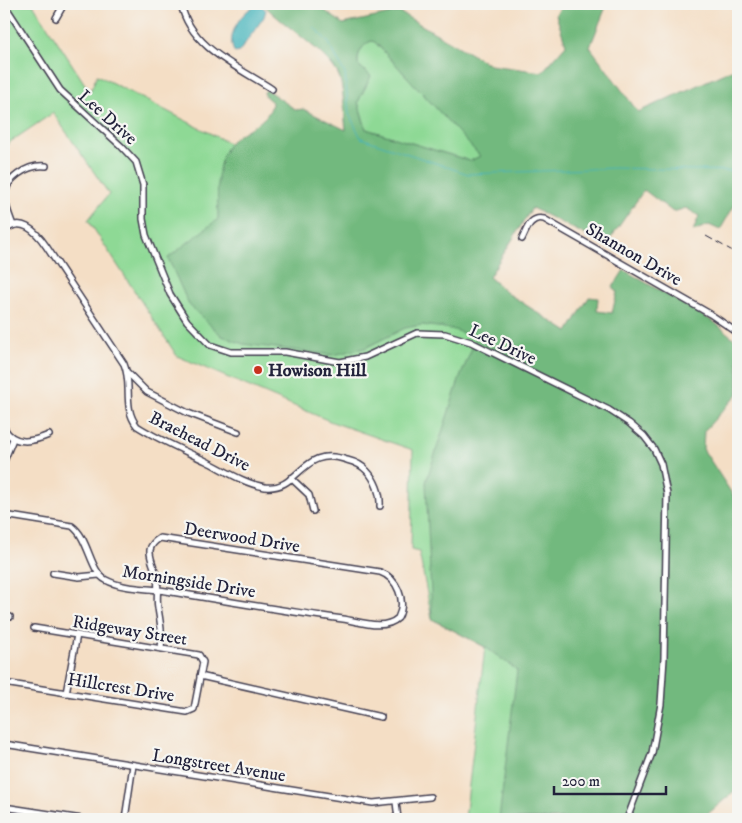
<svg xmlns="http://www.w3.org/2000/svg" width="742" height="823" font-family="'IM FELL DW Pica',serif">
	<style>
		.green { fill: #8ed995; stroke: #587e68 }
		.forest { fill: #72b97e; stroke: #4a6e5c; fill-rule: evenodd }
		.water { fill: #44b4bb; stroke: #336b7b }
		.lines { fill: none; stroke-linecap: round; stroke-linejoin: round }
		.stream { stroke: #44b4bb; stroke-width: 1 }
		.minor-casing { stroke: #423e50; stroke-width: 8 }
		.minor { stroke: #fff; stroke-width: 5 }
		.rail { stroke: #22223b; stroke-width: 1; stroke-dasharray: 8 4; stroke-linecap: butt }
		.poi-dot { fill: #c8321e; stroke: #f6f6f2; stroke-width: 2 }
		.labels { text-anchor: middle; stroke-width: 4.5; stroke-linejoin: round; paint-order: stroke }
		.street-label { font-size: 18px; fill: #22223b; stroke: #f6f6f2 }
		.poi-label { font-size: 18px; font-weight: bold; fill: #22223b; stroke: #f6f6f2; text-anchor: start }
	</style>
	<rect width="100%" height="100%" fill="#f6f6f2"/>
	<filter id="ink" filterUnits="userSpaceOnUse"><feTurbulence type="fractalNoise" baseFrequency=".02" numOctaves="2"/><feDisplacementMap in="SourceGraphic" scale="10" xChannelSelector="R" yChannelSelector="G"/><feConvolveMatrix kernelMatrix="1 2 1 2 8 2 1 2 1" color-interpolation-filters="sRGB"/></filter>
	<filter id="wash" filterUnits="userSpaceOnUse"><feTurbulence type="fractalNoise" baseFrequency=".0096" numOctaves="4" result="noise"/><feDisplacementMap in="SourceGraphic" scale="20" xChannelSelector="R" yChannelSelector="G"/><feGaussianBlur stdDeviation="1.12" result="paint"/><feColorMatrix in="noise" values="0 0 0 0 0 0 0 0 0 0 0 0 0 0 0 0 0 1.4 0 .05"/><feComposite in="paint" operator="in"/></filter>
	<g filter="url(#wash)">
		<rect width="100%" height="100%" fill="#f4dec5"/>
		<g class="green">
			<polygon points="4,4 33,4 90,92 97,75 489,277 507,293 568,332 668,819 465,819 485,647 432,619 419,552 411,550 413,450 332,422 177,356 88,220 109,194 53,113 4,146"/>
			<path d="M371,41H374L481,156L470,161L366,129L358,102L370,76L358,65C357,54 361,46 371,41Z"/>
		</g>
		<path class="forest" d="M263,4H316L343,24L399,12L490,65L542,72L566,45L556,15L562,4H607L590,47L638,112L738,67V199L720,230L709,225L693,231L699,216L686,208L673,212L644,190L606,245L532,208L489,277L507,293L568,332L589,297L598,298L597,311L612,313L617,292L613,287L624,270L714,322L738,342V394L704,431L703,449L738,503V788L702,819H499L517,670L485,647L432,619L426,482L459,380L476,338L452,329L422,325L405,328L365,348L333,355L243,344L222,336L189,305L168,258L218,219C218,194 214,165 229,144C239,129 271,124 272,102L265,96L264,92L267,90L296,110L303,109L346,130C344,116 344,89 339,76C328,52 282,25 263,4ZM371,41L375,42L480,156L470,161L366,129L358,102L371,76L358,65C357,54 361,46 371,41Z"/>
		<path class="water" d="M260,4L266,10L264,17L239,52L235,53C224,37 242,8 260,4Z"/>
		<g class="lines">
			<polyline class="stream" points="314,27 329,43 345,74 349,114 361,138 468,174 614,168 738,171"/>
		</g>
	</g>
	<g filter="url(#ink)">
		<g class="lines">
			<defs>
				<g id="minor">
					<polyline points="4,4 60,90 121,146 136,162 143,185 143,219 146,235 170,294 187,321 210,345 231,352 285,352 340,362 365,357 417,333 445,334 471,342 609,410 629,423 644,436 654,449 661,464 667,494 664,658 661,704 652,753 627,819"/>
					<path d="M181,4C190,47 238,67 272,89"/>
					<polyline points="56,18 64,4"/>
					<path d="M13,225C10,217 6,208 5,199C3,179 28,164 46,166"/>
					<path d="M4,232C20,215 36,231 46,246L124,364C133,385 122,407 137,426C159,440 183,450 206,461C224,470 245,484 265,487C300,491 302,444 347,460C355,462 362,465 367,471C375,479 381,494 380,506"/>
					<path d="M522,239C527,229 530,216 544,219L710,314L738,333"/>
					<polyline points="128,373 147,392 188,413 238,432"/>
					<path d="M4,428C14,446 32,442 49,435"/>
					<polyline points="4,461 13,439"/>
					<polyline points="291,478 309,495 313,511"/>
					<path d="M4,515L72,526C89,538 90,572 106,580C122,589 148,588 166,591C225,601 284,611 343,619C361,622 384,631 398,618C407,601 397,578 380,572L160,538C155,541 151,544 150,550C149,558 155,568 157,577C159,587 156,598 158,608C160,622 163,633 161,648"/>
					<polyline points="53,573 79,577 99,575"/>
					<polyline points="4,616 10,617"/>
					<polyline points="200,676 381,717"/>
					<polyline points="4,683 187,712 194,709 203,662 199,655 34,628"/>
					<polyline points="66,693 77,635"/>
					<polyline points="4,744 373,803 430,797"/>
					<polyline points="396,802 398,819"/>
					<polyline points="4,807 82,819"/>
					<polyline points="125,819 133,765"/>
					<polyline points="390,819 397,817"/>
				</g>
			</defs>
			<use href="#minor" class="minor-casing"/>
			<use href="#minor" class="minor"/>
			<polyline class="rail" points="706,236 738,254"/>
		</g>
	</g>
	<circle class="poi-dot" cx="258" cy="370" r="5"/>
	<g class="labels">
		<g class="street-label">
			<text transform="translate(108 117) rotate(42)" y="6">Lee Drive</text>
			<text transform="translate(634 254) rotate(30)" y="6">Shannon Drive</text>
			<text transform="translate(503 344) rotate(25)" y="6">Lee Drive</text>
			<text transform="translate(200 441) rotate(27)" y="6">Braehead Drive</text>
			<text transform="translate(242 537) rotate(9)" y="6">Deerwood Drive</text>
			<text transform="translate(189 581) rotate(9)" y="6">Morningside Drive</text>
			<text transform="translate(130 630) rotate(9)" y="6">Ridgeway Street</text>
			<text transform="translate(121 687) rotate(9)" y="6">Hillcrest Drive</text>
			<text transform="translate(219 765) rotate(9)" y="6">Longstreet Avenue</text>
		</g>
		<g class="poi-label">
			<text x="268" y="376">Howison Hill</text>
		</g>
	</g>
	<rect width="742" height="823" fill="none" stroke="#f6f6f2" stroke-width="20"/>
	<path d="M554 786v8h112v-8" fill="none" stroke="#22223b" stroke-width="2.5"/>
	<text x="562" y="786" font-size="15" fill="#22223b" stroke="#f6f6f2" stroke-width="4" paint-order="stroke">200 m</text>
</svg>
